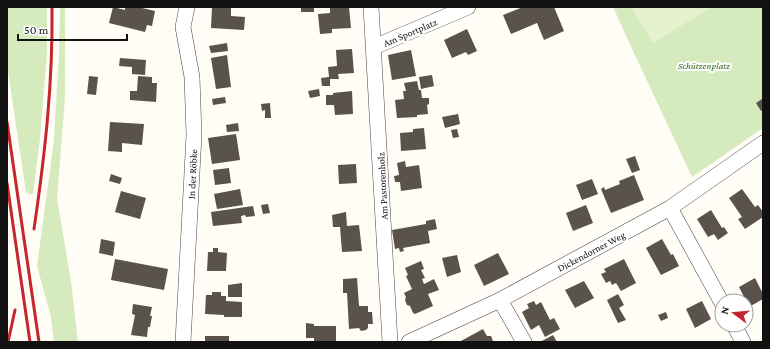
<svg xmlns="http://www.w3.org/2000/svg" width="770" height="349" font-family="'Crimson Pro',serif">
	<style>
		.green { fill: #d5ebbd }
		.pitch { fill: #e6f2cf }
		.building { fill: #5a524d }
		.lines { fill: none; stroke-linecap: round; stroke-linejoin: round }
		.street-casing { stroke: #444; stroke-width: 16 }
		.street { stroke: #fff; stroke-width: 15 }
		.rail { stroke: #c4262e; stroke-width: 3 }
		.labels { text-anchor: middle; stroke-width: 4; stroke-linejoin: round; paint-order: stroke }
		.street-label { font-size: 10px; fill: #111; stroke: #fff }
		.park-label { font-size: 10px; font-style: italic; fill: #2f6b1f; stroke: #fff }
	</style>
	<rect width="100%" height="100%" fill="#fffdf5"/>
	<g class="green">
		<polygon points="7,7 47,7 47,53 40,139 33,194 31,195 26,192 7,65"/>
		<polygon points="60,7 65,7 65,98 57,198 71,281 78,342 54,342 51,317 37,266 54,140 59,54"/>
		<polygon points="613,7 763,7 763,128 692,177 635,55"/>
	</g>
	<polygon class="pitch" points="631,7 712,7 653,43"/>
	<g class="building">
		<polygon points="113,7 125,10 125,7 138,7 155,11 152,26 147,25 145,32 109,23"/>
		<polygon points="212,7 231,7 231,16 245,17 244,30 211,28"/>
		<rect x="301" y="7" width="13" height="5"/>
		<polygon points="349,7 351,28 332,29 332,33 320,34 318,14 330,13 330,8"/>
		<polygon points="523,7 554,7 564,31 544,40 537,23 511,34 503,15"/>
		<polygon points="467,29 477,51 468,55 466,52 452,58 444,40"/>
		<polygon points="227,43 228,51 211,53 209,46"/>
		<polygon points="352,49 354,73 338,74 339,79 330,79 330,86 322,86 321,78 329,77 328,67 337,66 336,50"/>
		<polygon points="411,50 416,76 392,80 388,55"/>
		<polygon points="227,55 231,87 216,89 211,58"/>
		<polygon points="120,58 146,60 145,75 132,74 132,67 119,66"/>
		<polygon points="432,75 434,86 421,89 419,77"/>
		<polygon points="89,76 98,77 96,95 87,94"/>
		<polygon points="138,76 152,77 152,83 157,83 156,102 130,100 130,91 137,91"/>
		<polygon points="417,81 419,90 421,90 422,98 429,98 429,104 427,105 428,114 417,115 417,117 397,118 395,100 404,99 403,91 406,91 404,83"/>
		<polygon points="319,89 320,96 310,98 308,91"/>
		<polygon points="352,91 353,114 335,115 334,105 326,105 326,95 333,95 333,93"/>
		<polygon points="225,97 226,103 213,105 212,99"/>
		<polygon points="762,99 763,101 763,109 761,111 756,103"/>
		<polygon points="270,103 271,118 265,118 265,110 262,111 261,104"/>
		<polygon points="458,114 460,124 445,128 442,117"/>
		<polygon points="110,122 144,124 142,145 122,143 122,152 108,151"/>
		<polygon points="238,123 239,131 227,132 226,125"/>
		<polygon points="424,128 426,149 401,151 400,133 413,132 413,129"/>
		<polygon points="457,129 459,137 453,138 451,130"/>
		<polygon points="236,134 240,160 212,164 208,138"/>
		<polygon points="635,156 640,170 632,173 626,159"/>
		<polygon points="405,161 406,167 419,165 422,188 401,191 400,182 395,182 394,176 399,175 397,163"/>
		<polygon points="356,164 357,183 339,184 338,165"/>
		<polygon points="229,168 231,183 215,185 213,170"/>
		<polygon points="111,174 122,178 120,184 109,181"/>
		<polygon points="634,175 644,200 611,213 601,189 604,187 605,190 620,184 619,181"/>
		<polygon points="592,179 598,194 582,200 576,185"/>
		<polygon points="240,189 243,205 217,209 214,194"/>
		<polygon points="742,189 755,207 758,205 763,212 763,217 745,229 738,219 742,217 729,198"/>
		<polygon points="121,191 146,198 140,219 115,212"/>
		<polygon points="268,204 270,213 263,214 261,205"/>
		<polygon points="586,205 593,223 573,231 566,213"/>
		<polygon points="253,206 255,216 246,217 245,215 241,216 242,223 213,226 211,212"/>
		<polygon points="711,210 722,228 724,227 728,233 718,240 714,234 708,237 697,219"/>
		<polygon points="346,212 347,226 359,225 362,251 342,252 340,227 333,227 332,215"/>
		<polygon points="435,219 437,229 428,231 430,243 403,248 404,251 400,252 399,248 395,249 392,230 426,224 426,221"/>
		<polygon points="101,239 115,242 113,256 99,253"/>
		<polygon points="662,239 671,255 673,254 679,266 661,275 646,248"/>
		<polygon points="213,248 218,248 218,252 227,253 226,271 207,271 208,252 213,252"/>
		<polygon points="498,253 509,274 484,286 474,265"/>
		<polygon points="457,255 461,272 447,277 442,258"/>
		<polygon points="115,259 168,269 164,290 111,280"/>
		<polygon points="624,259 636,283 621,291 616,283 612,285 610,281 606,283 601,274 606,272 604,269"/>
		<polygon points="421,261 424,269 421,270 425,278 422,279 424,284 434,279 439,290 428,294 433,306 415,314 413,313 410,306 407,305 405,300 406,297 404,293 412,289 406,276 408,275 405,268"/>
		<polygon points="357,278 359,306 368,306 368,312 372,312 373,324 368,324 368,328 366,330 361,331 359,328 349,329 347,293 343,293 343,279"/>
		<polygon points="755,278 763,294 763,299 749,307 739,287"/>
		<polygon points="584,281 594,298 575,308 565,290"/>
		<polygon points="242,283 242,297 228,297 228,285"/>
		<polygon points="212,292 221,292 221,296 226,296 226,301 242,302 242,317 224,317 224,315 205,314 206,295 212,295"/>
		<polygon points="618,294 624,305 619,308 626,320 618,323 607,300"/>
		<polygon points="534,301 536,305 541,302 550,320 554,318 560,329 545,337 539,325 531,330 522,312 529,308 527,304"/>
		<polygon points="702,301 711,319 695,328 686,309"/>
		<polygon points="133,304 152,307 150,316 152,316 150,327 148,327 147,337 131,335 135,315 132,314"/>
		<polygon points="666,312 668,318 661,321 658,315"/>
		<polygon points="306,323 314,324 314,326 336,326 336,342 314,342 314,338 306,338"/>
		<polygon points="483,329 487,336 491,336 493,341 492,342 459,342"/>
		<polygon points="553,335 557,342 540,342"/>
		<rect x="205" y="336" width="24" height="6"/>
	</g>
	<g class="lines">
		<defs>
			<g id="street">
				<polyline points="371,7 390,342"/>
				<polyline points="374,47 468,7"/>
				<polyline points="670,208 722,303"/>
				<polyline points="500,300 524,342"/>
				<polyline points="734,325 743,342"/>
				<polyline points="183,342 194,135 192,77 183,27 187,7"/>
				<polyline points="409,342 500,300 670,208 763,143"/>
			</g>
		</defs>
		<use href="#street" class="street-casing"/>
		<use href="#street" class="street"/>
		<g class="rail">
			<polyline points="7,122 39,342"/>
			<polyline points="7,183 30,342"/>
			<path d="M34,229C45,154 53,83 52,7"/>
			<polyline points="8,342 15,310"/>
		</g>
	</g>
	<g class="labels">
		<g class="street-label">
			<text transform="translate(410 32) rotate(-23)" y="4">Am Sportplatz</text>
			<text transform="translate(192 174) rotate(-87)" y="4">In der Röbke</text>
			<text transform="translate(382 186) rotate(-93)" y="4">Am Pastorenholz</text>
			<text transform="translate(591 251) rotate(-28)" y="4">Dickendorner Weg</text>
		</g>
		<g class="park-label">
			<text x="704" y="69">Schützenplatz</text>
		</g>
	</g>
	<rect width="770" height="349" fill="none" stroke="#111111" stroke-width="16"/>
	<g transform="translate(734 313) rotate(286)"><circle r="19" fill="#ffffff" stroke="#a0a0a0"/>
	<path d="M0-3L7 15L0 10L-7 15Z" fill="#c4262e"/>
	<text y="-6" font-size="11" font-weight="bold" text-anchor="middle" fill="#111111">N</text>
	</g>
	<path d="M18 34v6h109v-6" fill="none" stroke="#111111" stroke-width="2"/>
	<text x="24" y="34" font-size="12" fill="#111111" stroke="#ffffff" stroke-width="3" paint-order="stroke">50 m</text>
</svg>
